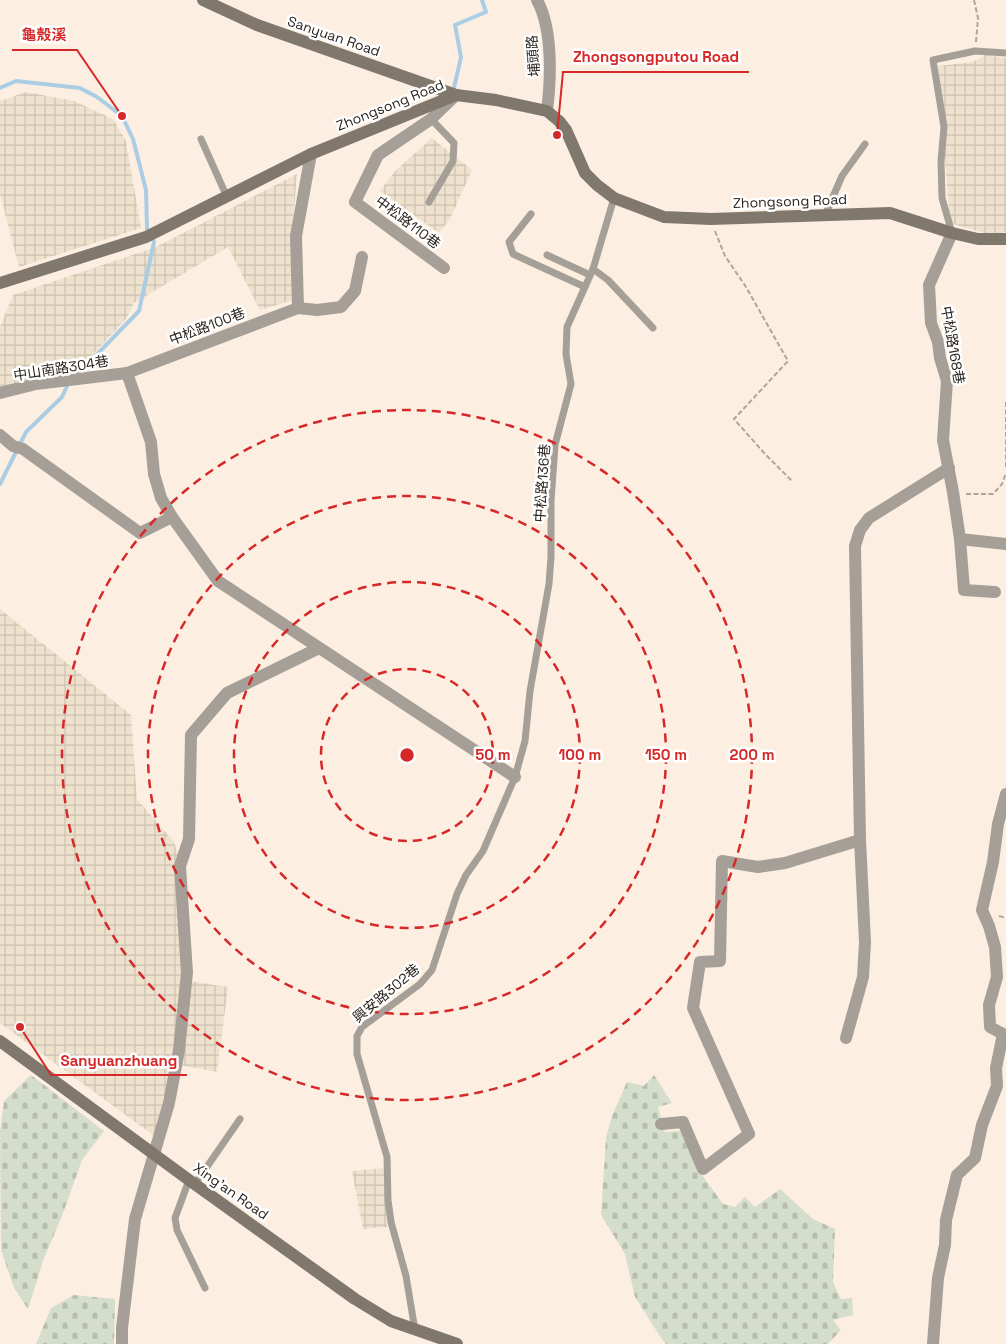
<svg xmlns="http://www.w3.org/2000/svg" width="1006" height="1344" font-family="'Space Grotesk','Noto Sans TC',sans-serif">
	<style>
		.industrial { fill: url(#industrial-grid) }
		.cemetery { fill: url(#cemetery-stones) }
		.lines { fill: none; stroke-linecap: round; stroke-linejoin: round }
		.stream { stroke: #abcde4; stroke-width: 4 }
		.path { stroke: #afa59a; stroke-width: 2; stroke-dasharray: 5 2.5; stroke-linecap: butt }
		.lane { stroke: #a59f97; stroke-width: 7 }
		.street { stroke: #a59f97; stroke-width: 12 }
		.secondary { stroke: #80786d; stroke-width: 12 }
		.ring { fill: none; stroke: #d62828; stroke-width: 2.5; stroke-dasharray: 9 6 }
		.labels { text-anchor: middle; stroke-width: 5; stroke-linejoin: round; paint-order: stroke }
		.street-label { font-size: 14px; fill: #29231d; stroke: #fff }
		.centre { fill: #d62828; stroke: #fff; stroke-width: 2.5 }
		.ring-label { font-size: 15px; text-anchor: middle; font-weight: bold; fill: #d62828; stroke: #fff; stroke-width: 5; stroke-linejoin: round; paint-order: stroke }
		.leader { fill: none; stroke: #d62828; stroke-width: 2 }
		.callout-dot { fill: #d62828; stroke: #fff; stroke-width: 2 }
		.callout-label { font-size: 15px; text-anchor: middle; font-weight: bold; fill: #d62828; stroke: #fff; stroke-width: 5; stroke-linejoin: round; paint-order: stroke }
	</style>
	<defs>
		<pattern id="industrial-grid" width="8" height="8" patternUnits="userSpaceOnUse" patternTransform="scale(1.25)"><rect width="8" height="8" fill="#eee2ce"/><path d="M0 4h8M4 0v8" fill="none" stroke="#ccc2b0"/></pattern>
		<pattern id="cemetery-stones" width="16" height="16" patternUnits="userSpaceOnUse" patternTransform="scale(1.25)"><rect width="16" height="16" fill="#d5deca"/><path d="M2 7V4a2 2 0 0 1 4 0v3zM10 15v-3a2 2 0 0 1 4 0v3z" fill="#b7bead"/></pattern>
	</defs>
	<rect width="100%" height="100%" fill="#fcefe2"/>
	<g class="industrial">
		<polygon points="986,55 1006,58 1006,232 991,235 950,223 938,66 972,62"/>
		<polygon points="26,92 74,101 113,119 126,141 141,228 19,267 0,194 0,101"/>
		<polygon points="432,138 472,170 450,219 439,233 380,191 396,170"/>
		<polygon points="297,174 291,244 294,300 260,310 228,247 134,303 126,319 71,378 0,390 0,327 13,295 156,247"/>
		<polygon points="0,609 131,715 137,799 174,842 178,855 189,981 228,987 217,1072 173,1064 157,1138 0,1023"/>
		<polygon points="385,1168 387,1227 363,1229 352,1171"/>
	</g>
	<g class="cemetery">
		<polygon points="31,1075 104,1131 82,1160 62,1216 44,1258 28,1309 14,1288 1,1250 0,1131 4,1101"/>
		<polygon points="654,1075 672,1103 658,1107 665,1132 680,1131 702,1175 723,1204 735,1207 745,1197 755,1207 780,1189 813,1219 835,1229 833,1282 841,1299 852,1298 853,1315 833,1320 841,1330 828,1344 666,1344 663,1341 635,1297 625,1254 601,1215 606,1137 612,1116 627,1082 644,1086"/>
		<polygon points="74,1295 115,1299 114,1344 36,1344 51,1308"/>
	</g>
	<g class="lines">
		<g class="stream">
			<polyline points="0,88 16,81 80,88 97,97 122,116 133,139 146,190 147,229 154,242 139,311 76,376"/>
			<polyline points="454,88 461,57 455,25 486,12 482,0"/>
			<polyline points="0,484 26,432 62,397 68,384"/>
		</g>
		<g class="path">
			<polyline points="974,0 978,18 976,42"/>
			<polyline points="715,231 725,256 746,287 788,361 734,419 765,454 793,482"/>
			<polyline points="1006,402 1006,469"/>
			<polyline points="966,494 993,494 1002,484 1006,473"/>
			<polyline points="999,916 1006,918"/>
		</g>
		<g class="lane">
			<polyline points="201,139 227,197"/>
			<polyline points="429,202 453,161 454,143 431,119"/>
			<polyline points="531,214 509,242 513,254 585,287"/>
			<polyline points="825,215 842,176 865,144"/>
			<polyline points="952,233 942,198 941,161 944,127 933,60 975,51 1006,53"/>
			<polyline points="547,255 590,275"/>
			<polyline points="593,269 608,280 653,328"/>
			<polyline points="189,1180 175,1218 177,1230 205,1288"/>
			<polyline points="195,1184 240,1119"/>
			<polyline points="415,1330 406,1276 391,1222 388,1200 387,1157 357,1054 357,1036 362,1027 420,984 432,970 457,894 466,875 483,851 515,777 525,741 530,691 549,584 551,557 551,501 555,445 571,384 566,354 567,327 593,269 614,198"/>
		</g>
		<g class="street">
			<path d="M537,0C553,29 551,79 547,111"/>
			<polyline points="952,233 929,285 931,323 938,342 940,358 947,381 943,440 953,492 960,539 1006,544"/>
			<polyline points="444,268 355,202 378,155 431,119 456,95"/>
			<polyline points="298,308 317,310 341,307 355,291 362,257"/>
			<polyline points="127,373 151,442 154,474 161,498 172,517 218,581 515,777"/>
			<polyline points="0,393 36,384 127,373 298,308 296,236 311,154"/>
			<polyline points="0,435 13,446 23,449 140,533 172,517"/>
			<polyline points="960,539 964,590 995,592"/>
			<polyline points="846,1038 863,977 865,942 860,840 855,546 860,530 869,518 949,468"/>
			<polyline points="661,1124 683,1122 703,1169 749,1134 693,1008 700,962 720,961 722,861 758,867 785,863 860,840"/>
			<polyline points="122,1344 122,1328 135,1219 169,1103 179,1050 187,973 180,866 189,839 191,735 227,693 319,648"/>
			<polyline points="933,1344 938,1278 945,1245 946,1220 957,1175 975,1158 982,1125 997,1086 996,1068 1003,1034 990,1027 989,1005 997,977 995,947 989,926 982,910 993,862 998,824 1006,794"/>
		</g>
		<g class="secondary">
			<polyline points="203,0 257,25 456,95"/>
			<polyline points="0,283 146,237 311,154 456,95 496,100 547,111 559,121 566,130 585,173 597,185 614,198 664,217 711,219 890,213 952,233 978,239 1006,239"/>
			<polyline points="0,1041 189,1180 355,1299 391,1321 457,1344"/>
		</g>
	</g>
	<g class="ring">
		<circle cx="407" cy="755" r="86"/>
		<circle cx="407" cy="755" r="173"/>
		<circle cx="407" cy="755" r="259"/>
		<circle cx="407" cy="755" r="345"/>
	</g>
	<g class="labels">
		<g class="street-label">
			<text transform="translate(334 36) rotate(19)" y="5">Sanyuan Road</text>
			<text transform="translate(533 56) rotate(-94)" y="5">埔頭路</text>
			<text transform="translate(390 105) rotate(-22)" y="5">Zhongsong Road</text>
			<text transform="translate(790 201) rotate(-2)" y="5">Zhongsong Road</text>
			<text transform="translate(408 222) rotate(37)" y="5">中松路110巷</text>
			<text transform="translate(207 326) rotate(-21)" y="5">中松路100巷</text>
			<text transform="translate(953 345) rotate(80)" y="5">中松路168巷</text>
			<text transform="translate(61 368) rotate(-9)" y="5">中山南路304巷</text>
			<text transform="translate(542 483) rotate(-86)" y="5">中松路136巷</text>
			<text transform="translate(386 993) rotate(-40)" y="5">興安路302巷</text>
			<text transform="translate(231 1191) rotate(35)" y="5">Xing’an Road</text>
		</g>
	</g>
	<circle cx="407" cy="755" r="8" class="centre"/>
	<g class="ring-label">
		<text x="493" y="760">50 m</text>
		<text x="580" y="760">100 m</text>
		<text x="666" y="760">150 m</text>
		<text x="752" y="760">200 m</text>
	</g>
	<path class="leader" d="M122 116L77 50H12M557 135L563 72H749M20 1027L51 1075H187"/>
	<g class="callout-dot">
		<circle cx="122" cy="116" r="5"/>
		<circle cx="557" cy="135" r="5"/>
		<circle cx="20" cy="1027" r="5"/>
	</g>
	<g class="callout-label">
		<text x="44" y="40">龜殼溪</text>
		<text x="656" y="62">Zhongsongputou Road</text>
		<text x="119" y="1066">Sanyuanzhuang</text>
	</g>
</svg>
